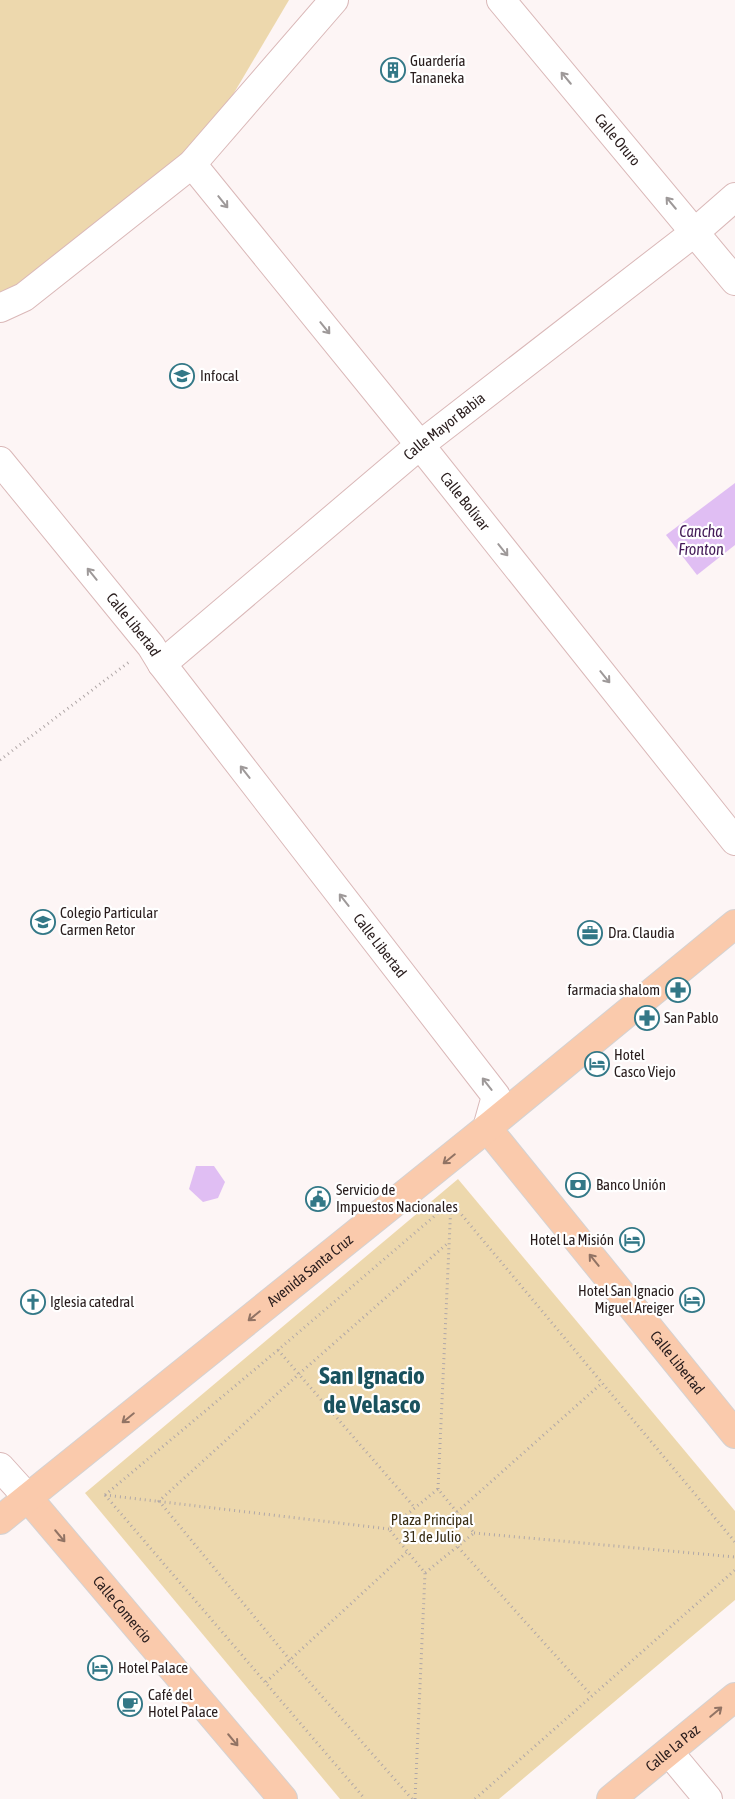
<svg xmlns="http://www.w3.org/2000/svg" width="735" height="1799" font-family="'Asap Condensed',sans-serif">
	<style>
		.green { fill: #edd8ad }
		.water { fill: #e0bef3 }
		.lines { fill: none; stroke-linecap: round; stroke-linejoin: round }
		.minor-casing { stroke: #dab8b8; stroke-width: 30 }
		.major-casing { stroke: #d4d2d2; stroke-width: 30 }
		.path { stroke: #b0a7a7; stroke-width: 3; stroke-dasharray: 1 4; stroke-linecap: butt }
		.minor { stroke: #fff; stroke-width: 28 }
		.major { stroke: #facaac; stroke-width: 28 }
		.oneway { stroke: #9e9999 }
		.oneway2 { stroke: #917364 }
		.labels { text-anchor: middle; stroke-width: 4.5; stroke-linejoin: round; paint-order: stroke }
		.poi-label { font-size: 15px; fill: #281c1c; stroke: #fff; text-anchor: start }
		.street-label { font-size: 15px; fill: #281c1c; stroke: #fff }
		.park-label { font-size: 15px; fill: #382c12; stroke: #fff }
		.water-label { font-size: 16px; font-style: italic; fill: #431a57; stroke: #fff }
		.town-label { font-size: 25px; font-weight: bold; fill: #1a525e; stroke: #fff }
	</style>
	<rect width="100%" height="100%" fill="#fdf5f5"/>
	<g class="green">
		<polygon points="0,0 289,0 192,164 0,308"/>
		<polygon points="458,1179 735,1511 735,1600 499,1799 340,1799 85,1493"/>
	</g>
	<g class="water">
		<polygon points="735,483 735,545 697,575 666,535"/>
		<polygon points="196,1166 214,1166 225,1182 218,1198 203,1202 189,1189"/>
	</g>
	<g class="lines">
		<defs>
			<g id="minor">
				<path id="s1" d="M501,0L735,281"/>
				<path id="s2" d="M192,164L420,445L735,841"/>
				<polyline points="0,308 24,297 192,164 334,0"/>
				<path id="s3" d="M0,461L151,646L162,664L496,1096L487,1128"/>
				<path id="s4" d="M162,664L420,445L695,232L735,197"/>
				<polyline points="0,1467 28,1498"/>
				<polyline points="669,1752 708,1799"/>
			</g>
			<g id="major">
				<path id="s5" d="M487,1128L735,1434"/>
				<path id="s6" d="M28,1498L283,1799"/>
				<path id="s7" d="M0,1520L487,1128L735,924"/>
				<path id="s8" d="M611,1799L735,1697"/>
			</g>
		</defs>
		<use href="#minor" class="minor-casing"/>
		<use href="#major" class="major-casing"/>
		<g class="path">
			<polyline points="0,760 129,662"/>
			<polyline points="278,1350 415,1508"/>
			<polyline points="438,1489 451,1202"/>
			<polyline points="105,1495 278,1350 451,1202 735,1542"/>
			<polyline points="105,1495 365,1799"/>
			<polyline points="105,1495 389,1529"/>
			<polyline points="457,1512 602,1383"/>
			<polyline points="474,1533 735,1557"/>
			<polyline points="458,1547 591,1695"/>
			<polyline points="266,1682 407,1552"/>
			<polyline points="412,1799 290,1660 159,1501 299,1374 449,1242"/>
			<polyline points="415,1799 425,1573 389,1529 438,1489 474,1533 425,1573"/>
			<polyline points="475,1799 735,1570"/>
		</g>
		<use href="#minor" class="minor"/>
		<use href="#major" class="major"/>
	</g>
	<defs><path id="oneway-shaft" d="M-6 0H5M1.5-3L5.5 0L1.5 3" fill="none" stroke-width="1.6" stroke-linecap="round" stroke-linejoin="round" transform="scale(1.25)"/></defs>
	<g class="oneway">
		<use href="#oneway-shaft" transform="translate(566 78) rotate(-130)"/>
		<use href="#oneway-shaft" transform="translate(223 202) rotate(51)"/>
		<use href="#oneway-shaft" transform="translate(671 203) rotate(-130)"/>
		<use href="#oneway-shaft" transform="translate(325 328) rotate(51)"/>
		<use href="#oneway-shaft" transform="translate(503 550) rotate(51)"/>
		<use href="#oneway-shaft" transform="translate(92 574) rotate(-129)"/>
		<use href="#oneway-shaft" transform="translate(605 677) rotate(51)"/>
		<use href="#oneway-shaft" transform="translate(245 772) rotate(-128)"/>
		<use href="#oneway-shaft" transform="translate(344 900) rotate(-128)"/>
		<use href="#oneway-shaft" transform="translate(487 1084) rotate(-128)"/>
	</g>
	<g class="oneway2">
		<use href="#oneway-shaft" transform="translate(449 1159) rotate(141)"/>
		<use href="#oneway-shaft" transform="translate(594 1260) rotate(-129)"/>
		<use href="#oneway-shaft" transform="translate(254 1316) rotate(141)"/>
		<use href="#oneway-shaft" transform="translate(128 1418) rotate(141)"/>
		<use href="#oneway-shaft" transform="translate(60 1536) rotate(50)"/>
		<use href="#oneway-shaft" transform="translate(716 1712) rotate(-40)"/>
		<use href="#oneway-shaft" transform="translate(233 1740) rotate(50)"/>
	</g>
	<defs>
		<symbol id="building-ring" viewBox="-11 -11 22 22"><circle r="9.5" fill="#fff" stroke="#337887" stroke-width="1.5"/><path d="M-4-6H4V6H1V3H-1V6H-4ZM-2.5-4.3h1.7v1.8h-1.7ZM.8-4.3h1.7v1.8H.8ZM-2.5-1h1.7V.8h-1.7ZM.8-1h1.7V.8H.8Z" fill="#337887"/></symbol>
		<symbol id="university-ring" viewBox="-11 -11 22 22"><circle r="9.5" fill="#fff" stroke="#337887" stroke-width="1.5"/><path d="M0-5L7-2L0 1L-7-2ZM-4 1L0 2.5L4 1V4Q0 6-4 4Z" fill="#337887"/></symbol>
		<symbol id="school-ring" viewBox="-11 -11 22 22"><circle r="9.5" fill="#fff" stroke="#337887" stroke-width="1.5"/><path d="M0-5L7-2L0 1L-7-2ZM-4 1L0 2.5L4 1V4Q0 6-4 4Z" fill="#337887"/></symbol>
		<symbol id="office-ring" viewBox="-11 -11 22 22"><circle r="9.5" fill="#fff" stroke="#337887" stroke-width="1.5"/><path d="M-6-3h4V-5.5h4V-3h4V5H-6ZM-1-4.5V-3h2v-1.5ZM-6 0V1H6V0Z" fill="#337887"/></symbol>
		<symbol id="pharmacy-ring" viewBox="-11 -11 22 22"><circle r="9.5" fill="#fff" stroke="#337887" stroke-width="1.5"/><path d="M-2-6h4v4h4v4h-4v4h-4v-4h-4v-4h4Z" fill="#337887"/></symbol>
		<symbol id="hotel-ring" viewBox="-11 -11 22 22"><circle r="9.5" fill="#fff" stroke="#337887" stroke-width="1.5"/><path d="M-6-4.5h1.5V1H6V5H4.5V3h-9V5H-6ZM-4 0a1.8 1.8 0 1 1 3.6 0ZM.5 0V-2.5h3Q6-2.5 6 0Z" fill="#337887"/></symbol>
		<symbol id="bank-ring" viewBox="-11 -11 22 22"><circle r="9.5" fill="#fff" stroke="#337887" stroke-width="1.5"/><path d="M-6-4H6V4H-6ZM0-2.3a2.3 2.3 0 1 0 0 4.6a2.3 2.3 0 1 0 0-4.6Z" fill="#337887"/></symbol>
		<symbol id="civic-ring" viewBox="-11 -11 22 22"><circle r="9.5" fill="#fff" stroke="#337887" stroke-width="1.5"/><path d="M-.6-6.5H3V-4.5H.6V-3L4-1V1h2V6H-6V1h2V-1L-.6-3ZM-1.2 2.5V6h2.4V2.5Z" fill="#337887"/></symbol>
		<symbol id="church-ring" viewBox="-11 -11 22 22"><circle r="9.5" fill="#fff" stroke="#337887" stroke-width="1.5"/><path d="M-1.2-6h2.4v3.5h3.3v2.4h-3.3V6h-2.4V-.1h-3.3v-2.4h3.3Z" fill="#337887"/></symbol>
		<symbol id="cafe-ring" viewBox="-11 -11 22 22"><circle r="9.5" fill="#fff" stroke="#337887" stroke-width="1.5"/><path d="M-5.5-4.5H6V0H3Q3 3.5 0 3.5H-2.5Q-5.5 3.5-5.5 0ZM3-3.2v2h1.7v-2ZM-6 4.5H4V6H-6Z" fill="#337887"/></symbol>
	</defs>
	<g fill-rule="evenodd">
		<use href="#building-ring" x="379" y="56" width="28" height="28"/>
		<use href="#university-ring" x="168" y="362" width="28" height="28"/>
		<use href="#school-ring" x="29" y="908" width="28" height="28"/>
		<use href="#office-ring" x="576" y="919" width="28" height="28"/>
		<use href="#pharmacy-ring" x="664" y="976" width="28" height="28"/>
		<use href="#pharmacy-ring" x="633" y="1004" width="28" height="28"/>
		<use href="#hotel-ring" x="583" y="1050" width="28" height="28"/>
		<use href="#bank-ring" x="564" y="1171" width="28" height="28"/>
		<use href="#civic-ring" x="304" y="1185" width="28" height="28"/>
		<use href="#hotel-ring" x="618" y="1226" width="28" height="28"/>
		<use href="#hotel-ring" x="678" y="1286" width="28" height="28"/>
		<use href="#church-ring" x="19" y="1288" width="28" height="28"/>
		<use href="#hotel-ring" x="86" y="1654" width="28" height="28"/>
		<use href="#cafe-ring" x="116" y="1690" width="28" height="28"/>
	</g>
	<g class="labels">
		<g class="poi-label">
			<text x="410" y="66">Guardería<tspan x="410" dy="17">Tananeka</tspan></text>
			<text x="200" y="381">Infocal</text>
			<text x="60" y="918">Colegio Particular<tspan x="60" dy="17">Carmen Retor</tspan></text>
			<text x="608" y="938">Dra. Claudia</text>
			<text x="660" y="995" text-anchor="end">farmacia shalom</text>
			<text x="664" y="1023">San Pablo</text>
			<text x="614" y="1060">Hotel<tspan x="614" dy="17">Casco Viejo</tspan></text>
			<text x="596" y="1190">Banco Unión</text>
			<text x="336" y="1195">Servicio de<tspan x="336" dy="17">Impuestos Nacionales</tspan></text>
			<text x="614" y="1245" text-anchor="end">Hotel La Misión</text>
			<text x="674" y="1296" text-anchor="end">Hotel San Ignacio<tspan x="674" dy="17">Miguel Areiger</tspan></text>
			<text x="50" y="1307">Iglesia catedral</text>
			<text x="118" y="1673">Hotel Palace</text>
			<text x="148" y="1700">Café del<tspan x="148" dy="17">Hotel Palace</tspan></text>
		</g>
		<g class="street-label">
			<text dy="5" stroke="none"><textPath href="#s1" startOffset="182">Calle Oruro</textPath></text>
			<text dy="5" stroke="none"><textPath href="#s4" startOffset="369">Calle Mayor Babia</textPath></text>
			<text dy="5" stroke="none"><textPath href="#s2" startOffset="434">Calle Bolívar</textPath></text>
			<text dy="5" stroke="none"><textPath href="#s3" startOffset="211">Calle Libertad</textPath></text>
			<text dy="5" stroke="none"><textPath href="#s3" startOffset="616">Calle Libertad</textPath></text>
			<text dy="5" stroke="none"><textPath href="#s7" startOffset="398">Avenida Santa Cruz</textPath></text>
			<text dy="5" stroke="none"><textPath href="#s5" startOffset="302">Calle Libertad</textPath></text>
			<text dy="5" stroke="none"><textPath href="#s6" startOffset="146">Calle Comercio</textPath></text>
			<text dy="5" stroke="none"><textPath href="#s8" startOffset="80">Calle La Paz</textPath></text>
		</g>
		<g class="park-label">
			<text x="432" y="1525">Plaza Principal<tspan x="432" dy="17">31 de Julio</tspan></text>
		</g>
		<g class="water-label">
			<text x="701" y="537">Cancha<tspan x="701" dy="18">Fronton</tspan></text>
		</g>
		<g class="town-label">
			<text x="372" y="1384">San Ignacio<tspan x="372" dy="29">de Velasco</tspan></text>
		</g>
	</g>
</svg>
